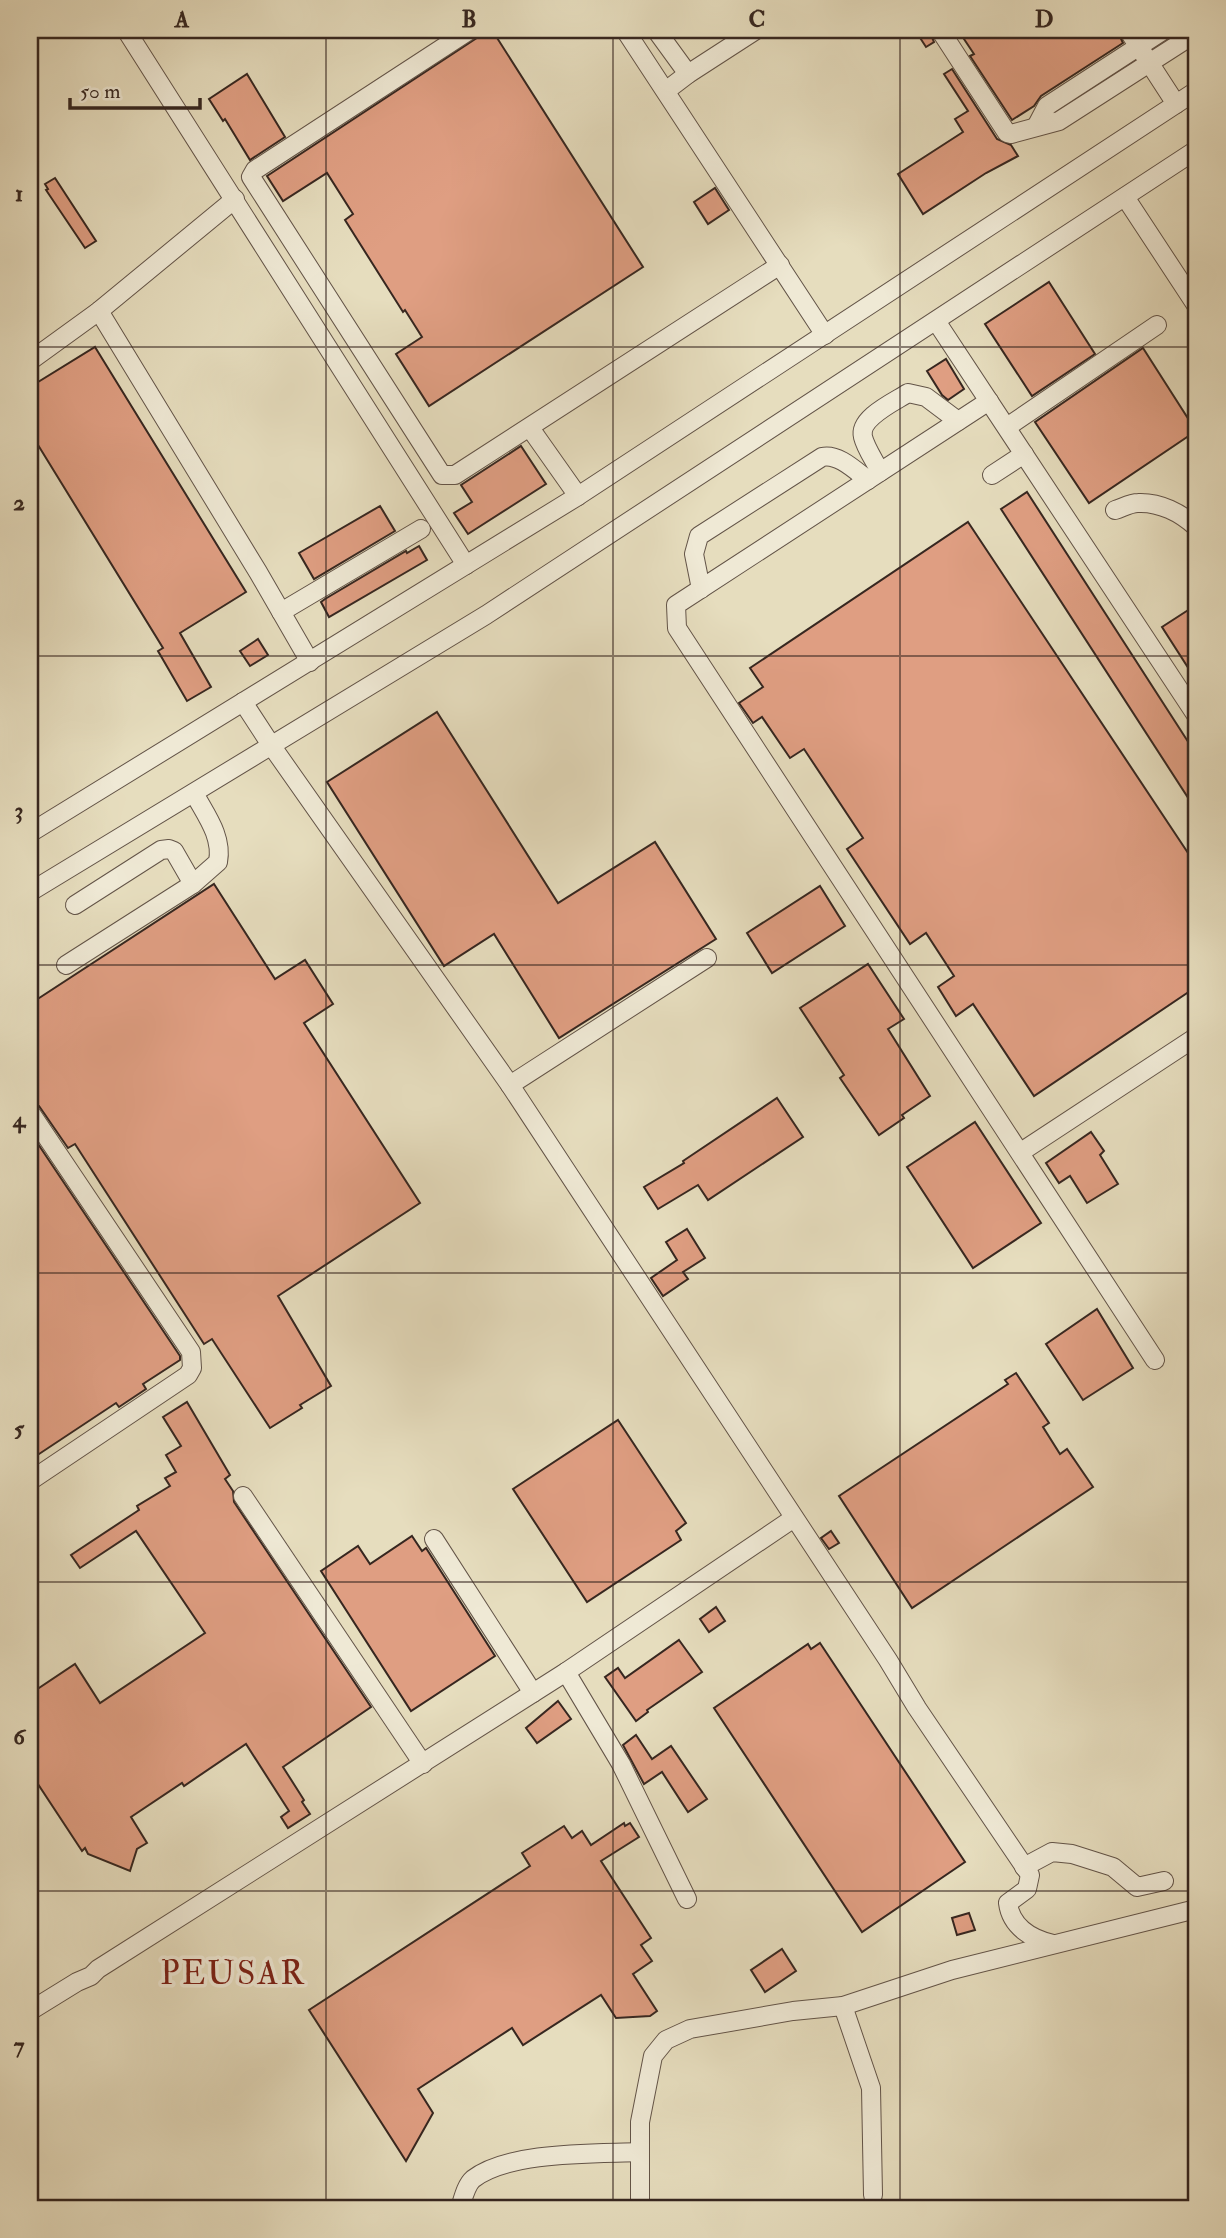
<svg xmlns="http://www.w3.org/2000/svg" width="1226" height="2238" font-family="'IM FELL Double Pica',serif">
	<style>
		.building { fill: #df9e82; stroke: #372720; stroke-width: 2 }
		.lines { fill: none; stroke-linecap: round; stroke-linejoin: round }
		.minor-casing { stroke: #635448; stroke-width: 20 }
		.minor { stroke: #efe9d5; stroke-width: 18 }
		.grid { fill: none; stroke: #372720; stroke-width: 2; stroke-opacity: 0.55 }
		.labels { text-anchor: middle; stroke-width: 7; stroke-linejoin: round; paint-order: stroke }
		.quarter-label { font-size: 33px; letter-spacing: 2px; fill: #7a1f14; stroke: #efe9d5 }
		.neatline { fill: none; stroke: #372720; stroke-width: 2.5 }
		.grid-label { font-size: 23px; text-anchor: middle; font-weight: bold; fill: #372720 }
	</style>
	<rect width="100%" height="100%" fill="#e6ddbe"/>
	<filter id="stains"><feTurbulence type="fractalNoise" baseFrequency=".00286" numOctaves="4"/><feColorMatrix values="0 0 0 0 .2 0 0 0 0 .09 0 0 0 0 .02 0 0 0 .5 -.17"/></filter>
	<radialGradient id="worn" r=".72"><stop offset=".6" stop-color="#630" stop-opacity="0"/><stop offset="1" stop-color="#630" stop-opacity=".3"/></radialGradient>
	<g class="building">
		<polygon points="489,30 492,30 643,267 429,406 396,354 422,337 405,310 403,312 345,220 353,214 327,173 283,201 267,176"/>
		<polygon points="915,30 929,30 934,42 926,47"/>
		<polygon points="958,30 1117,30 1123,43 1041,96 1034,106 1012,120 970,56 974,54"/>
		<polygon points="952,69 997,139 1011,145 1018,156 986,173 923,214 898,174 963,132 955,119 968,111 944,74"/>
		<polygon points="247,74 285,137 250,160 225,119 223,121 209,99"/>
		<polygon points="55,178 96,241 85,248 46,190 48,189 45,184"/>
		<polygon points="715,188 729,210 708,224 694,202"/>
		<polygon points="1049,282 1095,354 1032,396 985,324"/>
		<polygon points="95,347 246,592 180,633 211,687 187,701 158,651 163,648 30,432 30,387"/>
		<polygon points="1143,348 1196,431 1089,503 1035,422"/>
		<polygon points="946,359 964,389 948,400 942,395 927,371"/>
		<polygon points="521,446 546,484 468,534 454,513 472,502 461,485"/>
		<polygon points="1027,492 1196,754 1196,810 1001,509"/>
		<polygon points="380,506 395,531 314,579 299,553"/>
		<polygon points="968,522 1196,865 1196,987 1034,1096 973,1004 956,1016 938,987 954,976 926,933 910,944 847,849 863,838 804,749 790,758 762,717 753,723 739,703 763,687 750,668"/>
		<polygon points="419,546 427,560 329,617 321,602 325,599 406,551 407,553"/>
		<polygon points="1196,605 1196,680 1162,627"/>
		<polygon points="258,639 268,655 250,666 240,651"/>
		<polygon points="437,712 558,903 655,842 716,939 559,1038 494,934 444,966 327,782"/>
		<polygon points="214,884 275,979 305,960 333,1004 304,1023 420,1203 278,1296 331,1386 300,1405 302,1408 270,1428 212,1339 204,1344 75,1144 68,1148 39,1106 30,1101 30,1004"/>
		<polygon points="820,886 845,926 772,973 747,933"/>
		<polygon points="868,964 904,1019 888,1029 930,1096 902,1115 904,1118 879,1135 840,1078 844,1075 800,1008"/>
		<polygon points="777,1098 803,1137 708,1200 698,1185 658,1209 644,1187 684,1163 683,1161"/>
		<polygon points="975,1122 1041,1223 973,1268 907,1167"/>
		<polygon points="30,1132 180,1356 180,1360 143,1384 146,1389 119,1407 116,1403 30,1460"/>
		<polygon points="1091,1132 1104,1151 1100,1155 1118,1184 1087,1203 1070,1176 1059,1183 1046,1163"/>
		<polygon points="687,1229 705,1258 683,1272 688,1279 663,1296 651,1278 677,1260 666,1242"/>
		<polygon points="1097,1309 1133,1368 1083,1400 1046,1344"/>
		<polygon points="1016,1373 1049,1423 1043,1427 1060,1454 1067,1449 1093,1487 912,1608 839,1496 1008,1384 1005,1380"/>
		<polygon points="187,1402 230,1475 225,1479 233,1491 234,1502 371,1707 283,1767 304,1800 302,1802 310,1814 288,1828 281,1817 289,1811 246,1744 184,1786 182,1783 131,1817 147,1843 137,1849 130,1871 88,1854 85,1848 82,1851 30,1772 30,1694 75,1664 100,1703 205,1633 136,1531 80,1568 71,1555 139,1510 137,1506 170,1486 165,1478 176,1472 166,1455 181,1446 163,1417"/>
		<polygon points="618,1420 686,1523 676,1531 681,1540 587,1602 513,1489"/>
		<polygon points="831,1531 839,1543 829,1549 821,1538"/>
		<polygon points="412,1536 422,1551 426,1548 495,1656 411,1711 321,1571 358,1546 370,1564"/>
		<polygon points="716,1607 725,1621 709,1632 700,1619"/>
		<polygon points="679,1640 702,1672 647,1710 648,1712 636,1721 605,1677 618,1668 625,1678"/>
		<polygon points="820,1643 965,1862 862,1932 714,1708 808,1644 811,1649"/>
		<polygon points="558,1701 571,1719 537,1743 526,1728"/>
		<polygon points="636,1735 652,1759 671,1746 707,1799 688,1812 662,1772 644,1784 623,1745"/>
		<polygon points="624,1823 625,1826 630,1823 639,1837 601,1861 651,1938 641,1945 652,1961 633,1974 657,2011 650,2016 616,2018 601,1995 523,2045 512,2028 418,2089 433,2113 406,2161 309,2010 530,1866 522,1853 564,1826 572,1838 582,1831 591,1845"/>
		<polygon points="969,1913 975,1930 957,1935 952,1918"/>
		<polygon points="782,1949 796,1971 765,1992 751,1970"/>
	</g>
	<g class="lines">
		<defs>
			<g id="minor">
				<polyline points="126,30 466,565"/>
				<polyline points="470,30 255,170 251,177 442,475 455,475 780,265"/>
				<polyline points="625,30 825,335"/>
				<polyline points="656,30 688,74"/>
				<polyline points="940,30 1007,133 1011,134 1059,121 1196,33"/>
				<polyline points="1128,30 1176,104"/>
				<polyline points="667,90 688,74 756,30"/>
				<polyline points="1037,125 1047,106 1164,30"/>
				<polyline points="1125,197 1196,305"/>
				<polyline points="99,311 258,572 310,662"/>
				<polyline points="936,321 1196,715"/>
				<polyline points="30,361 99,311 235,199"/>
				<polyline points="989,401 676,605 677,628 1155,1360"/>
				<polyline points="1007,427 1157,325"/>
				<polyline points="530,428 578,496"/>
				<path d="M880,472C875,461 866,449 863,437C858,418 894,402 908,393L926,397L958,421"/>
				<polyline points="992,475 1024,454"/>
				<path d="M1115,510C1122,508 1130,503 1138,503C1160,502 1181,513 1196,527"/>
				<path d="M701,589L694,554L699,536L822,457C838,453 856,471 868,480"/>
				<polyline points="281,612 421,529"/>
				<path d="M243,702L271,745L510,1085L888,1660L917,1708L1030,1875L1027,1889L1008,1903C1011,1927 1032,1939 1053,1944"/>
				<polyline points="30,833 578,496 1196,91"/>
				<polyline points="30,892 486,615 1196,150"/>
				<polyline points="75,905 161,850 169,849 174,851 193,884"/>
				<path d="M66,965L193,884L218,862C223,836 205,814 194,793"/>
				<polyline points="510,1085 707,958"/>
				<polyline points="30,1112 191,1352 192,1368 188,1375 30,1481"/>
				<polyline points="1021,1152 1196,1037"/>
				<polyline points="243,1496 423,1764"/>
				<polyline points="434,1539 533,1693"/>
				<polyline points="566,1672 621,1764 687,1899"/>
				<polyline points="1024,1867 1052,1852 1072,1854 1113,1867 1137,1887 1164,1881"/>
				<polyline points="843,2006 871,2088 873,2195"/>
				<polyline points="30,2011 77,1982 91,1976 98,1969 566,1672 794,1518"/>
				<path d="M460,2208C463,2199 466,2185 473,2179C509,2151 595,2154 640,2152"/>
				<polyline points="640,2208 640,2122 653,2056 666,2040 690,2029 793,2011 843,2006 952,1970 1196,1909"/>
			</g>
		</defs>
		<use href="#minor" class="minor-casing"/>
		<use href="#minor" class="minor"/>
	</g>
	<path class="grid" d="M326,30V2208M613,30V2208M900,30V2208M30,347H1196M30,656H1196M30,965H1196M30,1273H1196M30,1582H1196M30,1891H1196"/>
	<g class="labels">
		<g class="quarter-label">
			<text x="233" y="1984">PEUSAR</text>
		</g>
	</g>
	<rect width="1226" height="2238" fill="none" stroke="#e6ddbe" stroke-width="77"/>
	<path d="M70 98v10h130v-10" fill="none" stroke="#372720" stroke-width="3.5"/>
	<text x="80" y="98" font-size="21" fill="#372720" stroke="#efe9d5" stroke-width="5" paint-order="stroke">50 m</text>
	<rect x="38" y="38" width="1150" height="2162" class="neatline"/>
	<g class="grid-label">
		<text x="182" y="27">A</text>
		<text x="469" y="27">B</text>
		<text x="757" y="27">C</text>
		<text x="1044" y="27">D</text>
		<text x="19" y="201">1</text>
		<text x="19" y="510">2</text>
		<text x="19" y="818">3</text>
		<text x="19" y="1127">4</text>
		<text x="19" y="1436">5</text>
		<text x="19" y="1744">6</text>
		<text x="19" y="2053">7</text>
	</g>
	<rect width="100%" height="100%" filter="url(#stains)"/>
	<rect width="100%" height="100%" fill="url(#worn)"/>
</svg>
